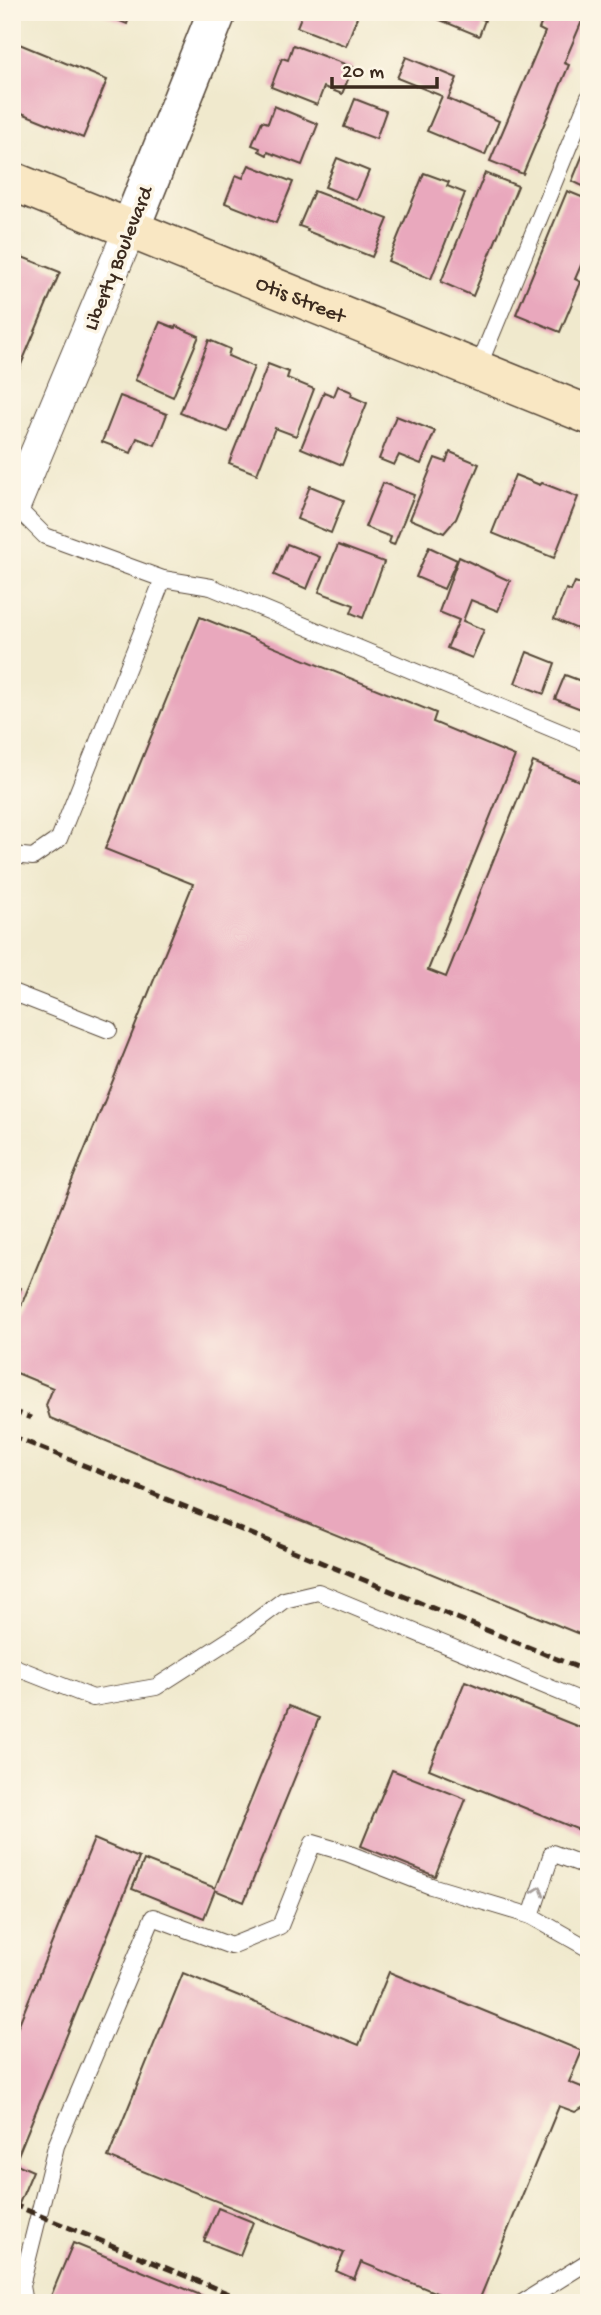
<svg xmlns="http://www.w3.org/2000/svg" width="601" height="2315" font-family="'Gochi Hand',sans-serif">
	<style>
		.building { fill: #e9a8bd }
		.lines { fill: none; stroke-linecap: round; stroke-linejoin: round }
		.service-casing { stroke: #564738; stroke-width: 18 }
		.minor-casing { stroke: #564738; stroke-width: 34 }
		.tertiary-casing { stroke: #564738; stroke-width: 41 }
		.secondary-casing { stroke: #564738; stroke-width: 41 }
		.service { stroke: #fff; stroke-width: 16 }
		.minor { stroke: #fff; stroke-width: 32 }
		.tertiary { stroke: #fff; stroke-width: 38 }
		.secondary { stroke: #f9e7c3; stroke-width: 38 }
		.rail { stroke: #3b2a1e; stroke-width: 5; stroke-dasharray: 10 5; stroke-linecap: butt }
		.oneway { stroke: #a79f9a }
		.labels { text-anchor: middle; stroke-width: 7; stroke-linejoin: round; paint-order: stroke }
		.street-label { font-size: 21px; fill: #3b2a1e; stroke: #fcf5e5 }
	</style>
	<rect width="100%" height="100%" fill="#fcf5e5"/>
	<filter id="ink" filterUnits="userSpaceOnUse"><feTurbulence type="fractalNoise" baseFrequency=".0143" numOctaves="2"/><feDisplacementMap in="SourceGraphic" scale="14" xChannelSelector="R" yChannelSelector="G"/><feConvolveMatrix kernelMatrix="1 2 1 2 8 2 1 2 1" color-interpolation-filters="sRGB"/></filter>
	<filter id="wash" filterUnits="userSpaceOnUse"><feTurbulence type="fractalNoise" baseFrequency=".00686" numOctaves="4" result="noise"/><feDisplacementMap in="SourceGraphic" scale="28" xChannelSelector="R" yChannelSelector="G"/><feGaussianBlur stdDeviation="1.57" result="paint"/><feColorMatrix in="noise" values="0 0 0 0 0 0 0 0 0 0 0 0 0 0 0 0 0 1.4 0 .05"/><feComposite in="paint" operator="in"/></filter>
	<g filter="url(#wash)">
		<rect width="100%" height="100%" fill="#f0e9cd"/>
		<g id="blocks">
			<g class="building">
				<polygon points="98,12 131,12 127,24"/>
				<polygon points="303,12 359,12 346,46 297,27"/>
				<polygon points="429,12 471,12 470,14 485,20 479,36 428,15"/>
				<polygon points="546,12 589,12 589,24 582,21 564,63 569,65 523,174 490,161 545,32 539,29"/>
				<polygon points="12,41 107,80 83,138 12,109"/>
				<polygon points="293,45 353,67 342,94 324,87 317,105 271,87 282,58 288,60"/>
				<polygon points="406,57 457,78 448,99 499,121 485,155 427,131 442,96 397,78"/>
				<polygon points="355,99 386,111 376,139 344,127"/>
				<polygon points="274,106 318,124 302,165 268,152 267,155 259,151 260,148 252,145 262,121 268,123"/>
				<polygon points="589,140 589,189 572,181"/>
				<polygon points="337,158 369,171 357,200 325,187"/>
				<polygon points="249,165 293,182 276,223 225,203 236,175 243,178"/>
				<polygon points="424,173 449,182 447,186 465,193 431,279 388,261"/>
				<polygon points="485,173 518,186 473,296 441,282"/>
				<polygon points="314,191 388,219 372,257 307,231 308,229 299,226"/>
				<polygon points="567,191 589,200 589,257 585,256 575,279 581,282 560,332 516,314"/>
				<polygon points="12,253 60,272 12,386"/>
				<polygon points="160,322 175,328 176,326 199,336 173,397 135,380"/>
				<polygon points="209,340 230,349 228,356 254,367 228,432 180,413"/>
				<polygon points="268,364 289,372 287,378 314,389 296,436 275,428 257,474 229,463"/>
				<polygon points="338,386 352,392 351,396 367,403 342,465 301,448 324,392 334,396"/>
				<polygon points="120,396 167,414 155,445 137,438 131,453 102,442"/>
				<polygon points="396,416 435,431 421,464 399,455 394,465 379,459"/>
				<polygon points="450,452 479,464 456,519 444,533 410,519 435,458 446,462"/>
				<polygon points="515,475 540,485 542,483 578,497 554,558 492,533"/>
				<polygon points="383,483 414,495 394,545 389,543 391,537 365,527"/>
				<polygon points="310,486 344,500 331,533 297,519"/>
				<polygon points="287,544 320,557 307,589 274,575"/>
				<polygon points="338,545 384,562 363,618 351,613 354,605 319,592"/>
				<polygon points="429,547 457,560 444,589 416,577"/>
				<polygon points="459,557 510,581 498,611 471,600 463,621 484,630 472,658 447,648 459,620 439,612"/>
				<polygon points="575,582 589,587 589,634 554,619 566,589 571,591"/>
				<polygon points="200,617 436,713 433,722 515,756 428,970 446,977 533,762 589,785 589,1638 50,1418 46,1405 53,1388 12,1371 12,1328 193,884 105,849"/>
				<polygon points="527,652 555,663 544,694 515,683"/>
				<polygon points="565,675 589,684 589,712 555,699"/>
				<polygon points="12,1285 21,1288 12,1311"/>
				<polygon points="465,1681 589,1731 589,1834 429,1769"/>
				<polygon points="289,1706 319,1718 244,1902 215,1890 204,1918 132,1889 144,1860 215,1888"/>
				<polygon points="392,1770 466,1799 435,1876 361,1846"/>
				<polygon points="94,1839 139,1858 16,2160 12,2158 12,2041"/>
				<polygon points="389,1972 582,2051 569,2082 589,2090 589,2104 575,2112 559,2106 478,2303 461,2303 361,2262 354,2279 336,2271 344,2253 108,2157 183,1973 359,2045"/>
				<polygon points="12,2162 33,2171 12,2220"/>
				<polygon points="218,2208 253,2222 240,2255 204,2241"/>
				<polygon points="73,2243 220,2303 48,2303"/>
			</g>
		</g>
	</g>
	<g filter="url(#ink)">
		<use href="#blocks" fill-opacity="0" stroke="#564738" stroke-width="2"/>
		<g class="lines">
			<defs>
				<g id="service">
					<polyline points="477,370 589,97"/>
					<polyline points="12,503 45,536 163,579 211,587 589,744"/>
					<polyline points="12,855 33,857 59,839 163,579"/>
					<polyline points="12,992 109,1030"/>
					<polyline points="12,1666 93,1698 156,1687 240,1633 284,1600 318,1592 589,1704"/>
					<polyline points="589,1867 552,1853 531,1916 589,1949"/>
					<polyline points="24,2303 21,2286 56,2146 153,1917 231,1946 280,1926 313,1843 347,1853 431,1886 531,1916"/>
					<polyline points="522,2303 589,2261"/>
				</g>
				<polyline id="minor" points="15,504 130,229"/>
				<polyline id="tertiary" points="130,229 217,12"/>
				<g id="secondary">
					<path id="s1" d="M12,181L589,415"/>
				</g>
			</defs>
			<use href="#service" class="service-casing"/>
			<use href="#minor" class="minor-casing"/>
			<use href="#tertiary" class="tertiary-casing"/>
			<use href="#secondary" class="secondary-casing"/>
			<use href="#service" class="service"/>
			<use href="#minor" class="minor"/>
			<use href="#tertiary" class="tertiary"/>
			<use href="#secondary" class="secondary"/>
			<g class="rail">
				<polyline points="12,1411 31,1418"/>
				<polyline points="12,1436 589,1672"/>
				<polyline points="12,2204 251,2303"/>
			</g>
		</g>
		<defs><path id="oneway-chevron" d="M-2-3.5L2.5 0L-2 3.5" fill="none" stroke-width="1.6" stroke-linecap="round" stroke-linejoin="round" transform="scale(1.75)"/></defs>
		<use class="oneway" href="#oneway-chevron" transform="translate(539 1891) rotate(-72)"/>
	</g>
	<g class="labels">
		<g class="street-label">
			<text transform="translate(117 258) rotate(-68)" y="7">Liberty Boulevard</text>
			<text dy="7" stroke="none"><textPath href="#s1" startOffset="312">Otis Street</textPath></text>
		</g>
	</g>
	<rect width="601" height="2315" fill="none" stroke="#fcf5e5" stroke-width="42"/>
	<path d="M332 77v10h105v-10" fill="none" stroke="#3b2a1e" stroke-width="3.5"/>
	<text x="342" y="77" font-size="21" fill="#3b2a1e" stroke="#fcf5e5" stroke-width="5" paint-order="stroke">20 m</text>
</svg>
